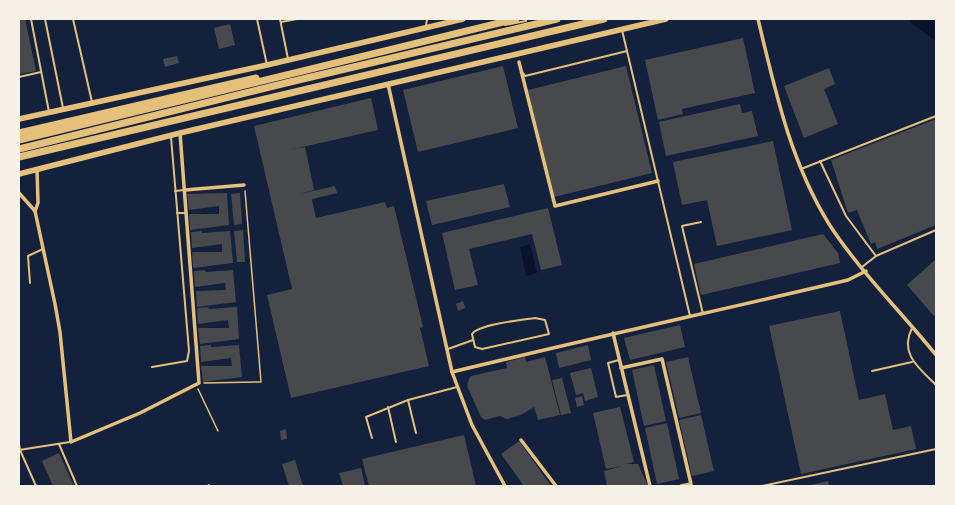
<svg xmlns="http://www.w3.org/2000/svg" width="955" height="505" font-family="Poppins,sans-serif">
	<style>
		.water { fill: #0b132b }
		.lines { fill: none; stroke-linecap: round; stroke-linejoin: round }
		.river { stroke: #0b132b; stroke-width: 15 }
		.building { fill: #48494c }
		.path { stroke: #e5c07b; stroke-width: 1.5 }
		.service { stroke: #e5c07b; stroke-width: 2 }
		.minor { stroke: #e5c07b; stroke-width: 3.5 }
		.secondary { stroke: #e5c07b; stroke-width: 5.5 }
		.motorway { stroke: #e5c07b; stroke-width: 7 }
	</style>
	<rect width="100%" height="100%" fill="#14213d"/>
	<polygon class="water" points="530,244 537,273 526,276 520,247"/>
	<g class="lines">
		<polyline class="river" points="918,19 936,32"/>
	</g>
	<g class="building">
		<polygon points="19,19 25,19 36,71 19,74"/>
		<polygon points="230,24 235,45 219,49 214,28"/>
		<polygon points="743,38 755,93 682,109 683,114 658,120 645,60"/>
		<polygon points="177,56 179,63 165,67 163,59"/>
		<polygon points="503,66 518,128 418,152 403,90"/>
		<polygon points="626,66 652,173 554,197 528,90"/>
		<polygon points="829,68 835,84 824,89 838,124 804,138 784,86"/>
		<polygon points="371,98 378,130 289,150 305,147 314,190 299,194 335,186 337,193 312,199 316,218 385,202 387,208 394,206 423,327 420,328 429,366 291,398 267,295 292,289 254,126"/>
		<polygon points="740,104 742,113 752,111 758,136 666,156 659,122"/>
		<polygon points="936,119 936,225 877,249 875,242 871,244 857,210 848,213 831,160"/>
		<polygon points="773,141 792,230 717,246 707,200 682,205 673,162"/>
		<polygon points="504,184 510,207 432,225 426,201"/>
		<polygon points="227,193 229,225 190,230 189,214 219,214 219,206 189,210 187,194"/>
		<polygon points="240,193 242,224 234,225 231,194"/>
		<polygon points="548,208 562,265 541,270 532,234 469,249 478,285 455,290 442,233"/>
		<polygon points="243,230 245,262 237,262 234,231"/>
		<polygon points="202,231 202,233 230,231 233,263 193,268 192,252 222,252 222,244 192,248 191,232"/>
		<polygon points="823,234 838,253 840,263 701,295 694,264"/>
		<polygon points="936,259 936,315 934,316 907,285"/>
		<polygon points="205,270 206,272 233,270 236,302 197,307 196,291 226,290 225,283 195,287 194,271"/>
		<polygon points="463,301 465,308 458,311 456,304"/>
		<polygon points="208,307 209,309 237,307 239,339 200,344 198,328 229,328 228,320 198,324 197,308"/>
		<polygon points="840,311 859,400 885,394 893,430 911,426 916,449 801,474 769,326"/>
		<polygon points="680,325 685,347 630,360 624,338"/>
		<polygon points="211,345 211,347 239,345 242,377 203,382 201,366 232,366 231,358 201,362 200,346"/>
		<polygon points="588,345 591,360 559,368 556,353"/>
		<polygon points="525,357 526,362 545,357 560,415 538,420 534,407 521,415 507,419 500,416 485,420 481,417 467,386 469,379 471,376 507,368 506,362"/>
		<polygon points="688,357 701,413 679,418 666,362"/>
		<polygon points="654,365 666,421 644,426 632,370"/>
		<polygon points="591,368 598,397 585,401 583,393 576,395 570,373"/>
		<polygon points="562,378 571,413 561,415 552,380"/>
		<polygon points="582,396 584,405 577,407 575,398"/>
		<polygon points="620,407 634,462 626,464 638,464 648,486 607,486 604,471 622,466 606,469 593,413"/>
		<polygon points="701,415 714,471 692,476 679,420"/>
		<polygon points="667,423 679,479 657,484 645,428"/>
		<polygon points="286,429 287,439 281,440 280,431"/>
		<polygon points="464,435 476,486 369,486 362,459"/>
		<polygon points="519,441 551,486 524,486 501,454"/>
		<polygon points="59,453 74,486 53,486 42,461"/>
		<polygon points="295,460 303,486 289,486 282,464"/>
		<polygon points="361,468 365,486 343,486 339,473"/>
		<polygon points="828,481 829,486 810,486 810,485"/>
	</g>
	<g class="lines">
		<g class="path">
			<polyline points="204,383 261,382 245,191"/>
			<polyline points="198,389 218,431"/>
		</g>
		<g class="service">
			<polyline points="31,19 49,112"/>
			<polyline points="45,19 63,108"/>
			<polyline points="73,19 92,102"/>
			<polyline points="257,19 267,65"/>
			<polyline points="280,19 288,59"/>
			<polyline points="281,22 297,19"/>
			<polyline points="505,25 526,21 526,19"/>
			<polyline points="426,26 427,19"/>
			<polyline points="622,30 690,316"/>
			<polyline points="523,73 525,76 627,51"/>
			<polyline points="19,77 41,72"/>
			<polyline points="820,161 846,216 876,256"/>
			<polyline points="801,169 936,116"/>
			<polyline points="175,191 184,190"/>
			<polyline points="177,213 186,213"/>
			<polyline points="701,222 682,226 703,314"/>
			<polyline points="862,267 876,256 936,230"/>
			<polyline points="30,283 28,256 43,249"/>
			<path d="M535,318L545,320L549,334L482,349L475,347L472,334C479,324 522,320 535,318Z"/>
			<path d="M912,328C899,354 919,368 936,385"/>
			<polyline points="448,349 473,340"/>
			<polyline points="619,360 608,363 616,397 627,395"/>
			<polyline points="152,367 187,361 189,351 171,137"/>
			<polyline points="872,371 912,362"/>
			<polyline points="408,400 416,433"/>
			<polyline points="388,407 396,442"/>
			<polyline points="372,438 366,417 408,400 457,387"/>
			<polyline points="19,444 20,450 36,486"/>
			<polyline points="59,444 77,486"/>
			<polyline points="19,450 70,442"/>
			<polyline points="208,486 209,485"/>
			<polyline points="762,486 936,449"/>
		</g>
		<g class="minor">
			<path d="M758,19C775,90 790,161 829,224C858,269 902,313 936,355"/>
			<polyline points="519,62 555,206 658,181"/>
			<polyline points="388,84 452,372 472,425 505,486"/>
			<polyline points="185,190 244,185"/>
			<polyline points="19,193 35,211 55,304 60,332 71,442 140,413 199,383 180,133"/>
			<polyline points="35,211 38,203 37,169"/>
			<polyline points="613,333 650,486"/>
			<polyline points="621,368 662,359 691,484 681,486"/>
			<path d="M452,372C584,340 716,311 848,280L866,271"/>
			<polyline points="521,440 556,486"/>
		</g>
		<g class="secondary">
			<polyline points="19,119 267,65 463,19"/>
			<polyline points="19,174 180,133 666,19"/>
		</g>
		<g class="motorway">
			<polyline points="19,133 256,78"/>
			<polyline points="19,140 516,19"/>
			<polyline points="19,149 290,82 557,19"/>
			<polyline points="19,157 604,19"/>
		</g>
	</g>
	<rect width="955" height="505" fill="none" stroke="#f6f1e7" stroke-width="40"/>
</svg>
